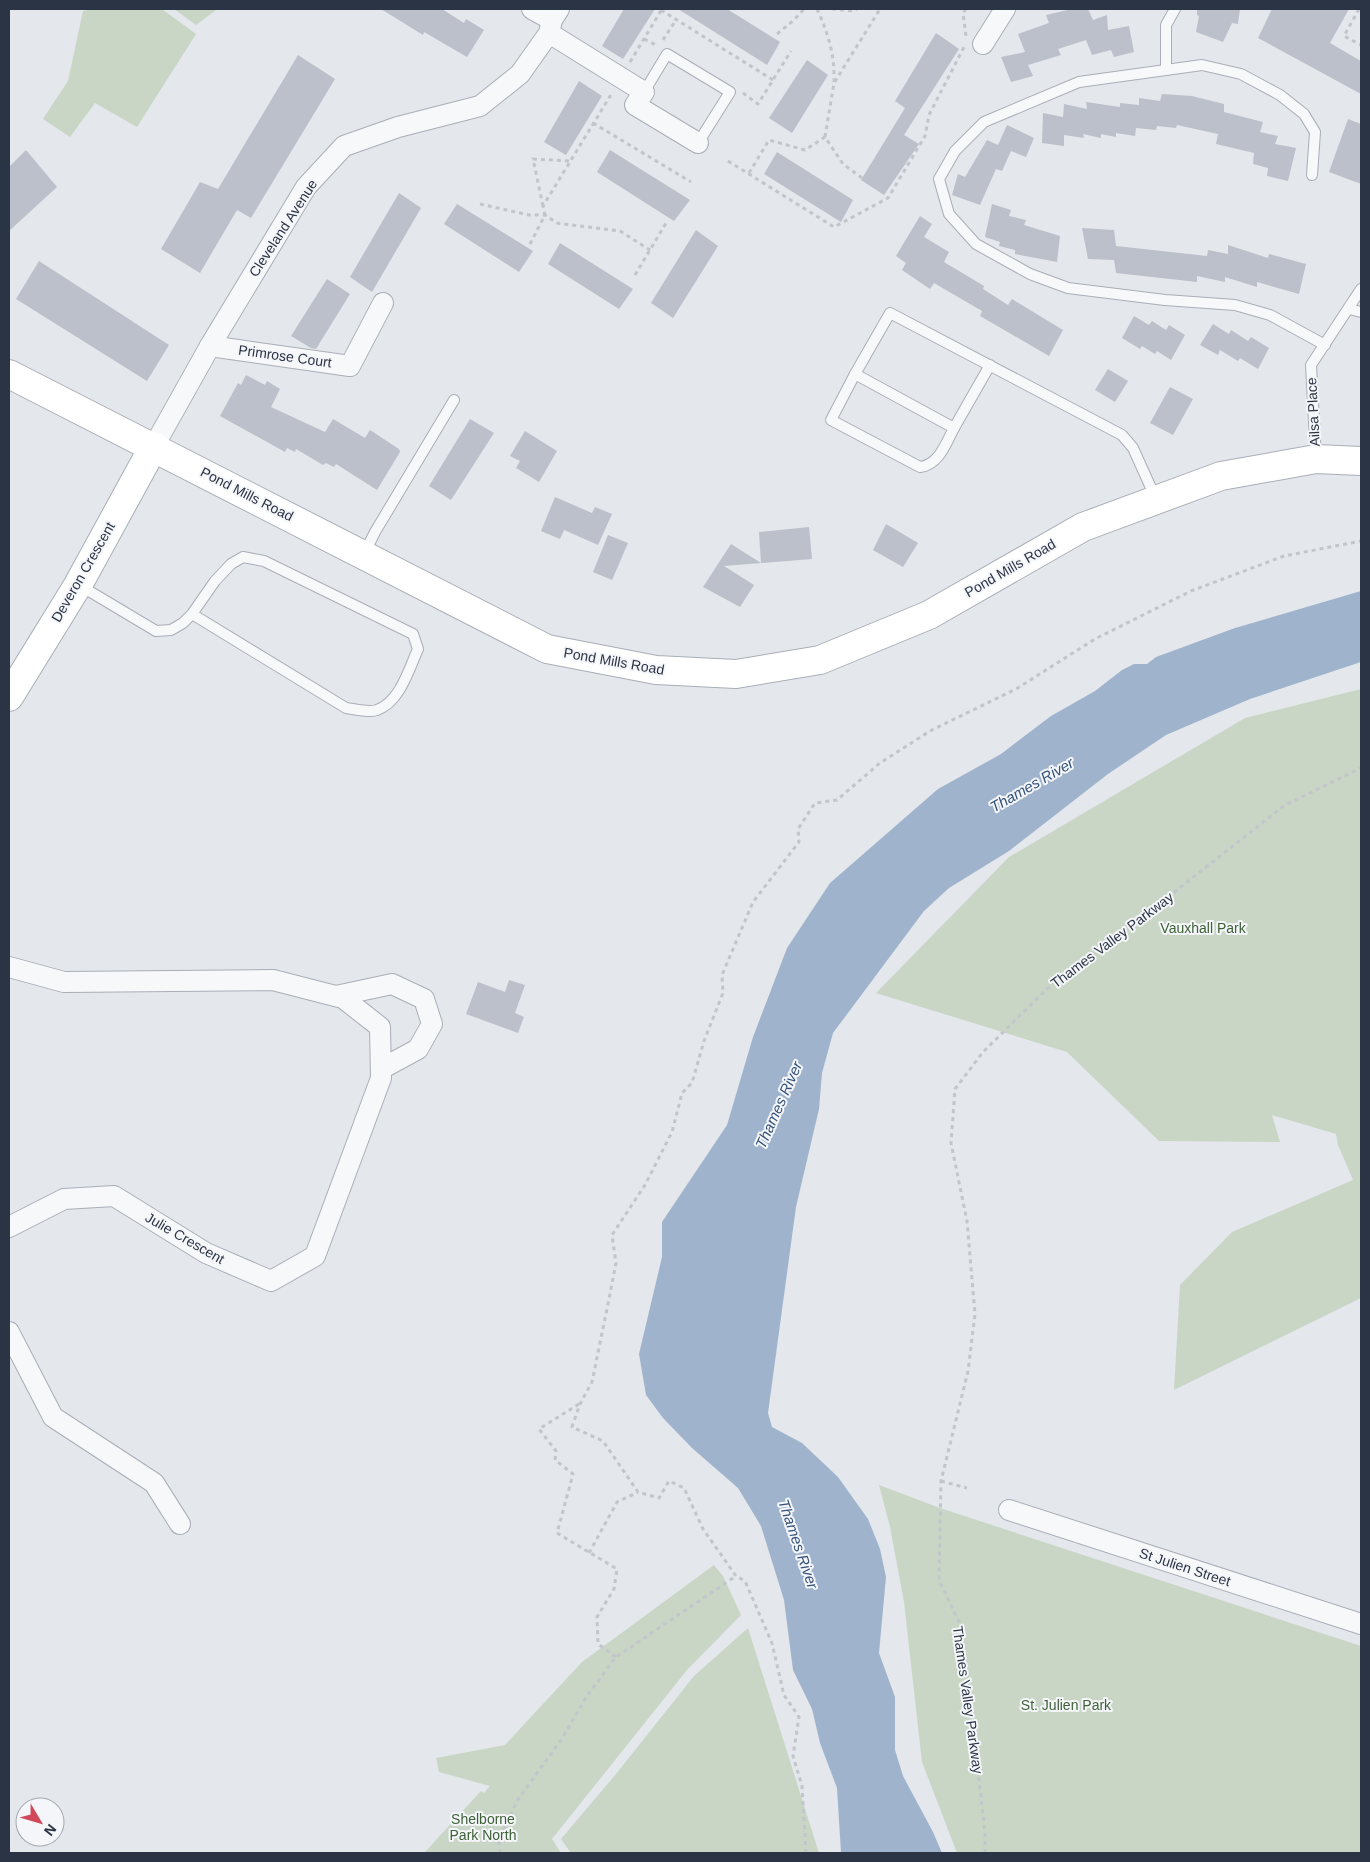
<svg xmlns="http://www.w3.org/2000/svg" width="1370" height="1862" font-family="Helvetica,sans-serif">
	<style>
		.green { fill: #c9d6c5 }
		.water { fill: #9fb4cc }
		.building { fill: #bbc0ca }
		.lines { fill: none; stroke-linecap: round; stroke-linejoin: round }
		.lane-casing { stroke: #a9aeb7; stroke-width: 12 }
		.street-casing { stroke: #a9aeb7; stroke-width: 22 }
		.secondary-casing { stroke: #a9aeb7; stroke-width: 30 }
		.path { stroke: #c2c5cb; stroke-width: 3; stroke-dasharray: 4 4; stroke-linecap: butt }
		.lane { stroke: #f7f8fa; stroke-width: 10 }
		.street { stroke: #f7f8fa; stroke-width: 20 }
		.secondary { stroke: #fff; stroke-width: 28 }
		.labels { text-anchor: middle; stroke-width: 4; stroke-linejoin: round; paint-order: stroke }
		.street-label { font-size: 14px; fill: #2b3445; stroke: #f4f6f9 }
		.park-label { font-size: 14px; fill: #3f6138; stroke: #f4f6f9 }
		.water-label { font-size: 15px; font-style: italic; fill: #34527a; stroke: #f4f6f9 }
	</style>
	<rect width="100%" height="100%" fill="#e4e7ec"/>
	<g class="green">
		<polygon points="94,9 162,9 196,34 137,127 95,103 70,137 43,119 68,81 83,11"/>
		<polygon points="174,9 215,9 216,10 196,25"/>
		<polygon points="1361,689 1361,1298 1174,1390 1180,1285 1232,1232 1353,1180 1338,1145 1336,1134 1272,1115 1280,1142 1159,1141 1067,1052 876,993 1009,857 1245,718"/>
		<polygon points="879,1485 940,1508 1361,1646 1361,1853 957,1853 922,1762 904,1602 890,1527"/>
		<polygon points="714,1565 723,1576 741,1615 687,1670 552,1839 561,1853 424,1853 481,1791 484,1793 490,1786 439,1772 436,1758 505,1745 582,1662"/>
		<polygon points="748,1628 819,1853 571,1853 561,1839 616,1774 694,1676"/>
	</g>
	<polygon class="water" points="1361,591 1361,662 1250,699 1166,735 1108,774 1009,851 949,888 924,911 833,1033 822,1073 819,1109 796,1207 768,1413 772,1427 802,1443 838,1477 868,1519 880,1549 886,1577 879,1653 895,1697 895,1750 903,1776 933,1832 942,1853 841,1853 837,1788 820,1743 812,1709 793,1670 784,1600 761,1526 738,1488 692,1448 663,1418 646,1395 639,1354 662,1257 662,1222 727,1125 753,1037 787,948 830,883 938,789 1001,754 1051,716 1095,691 1122,670 1134,664 1147,664 1156,657 1235,628"/>
	<g class="building">
		<polygon points="381,9 442,9 464,23 466,19 484,30 467,57 424,32 423,35"/>
		<polygon points="624,9 655,9 623,59 602,46"/>
		<polygon points="678,9 727,9 780,42 767,65"/>
		<polygon points="1072,9 1088,9 1093,20 1107,15 1108,30 1129,26 1134,52 1114,57 1111,50 1092,55 1086,40 1058,49 1061,55 1028,65 1033,76 1011,82 1001,57 1025,52 1018,34 1049,23 1046,15"/>
		<polygon points="1197,9 1240,9 1238,24 1232,23 1223,42 1196,32 1199,16 1197,15"/>
		<polygon points="1272,9 1349,9 1330,43 1361,61 1361,94 1258,38"/>
		<polygon points="936,33 959,49 904,135 919,144 884,195 861,180 905,108 895,101"/>
		<polygon points="298,55 335,79 251,218 237,210 200,273 161,249 200,182 218,189"/>
		<polygon points="807,60 828,75 792,133 769,118"/>
		<polygon points="579,81 602,96 566,155 544,142"/>
		<polygon points="1162,94 1192,96 1224,104 1224,112 1263,122 1260,132 1278,136 1275,144 1296,148 1288,181 1267,176 1268,168 1253,164 1254,153 1216,144 1218,134 1177,125 1176,128 1157,126 1156,130 1136,128 1135,136 1116,133 1116,137 1101,134 1101,138 1083,134 1084,138 1064,135 1064,146 1042,143 1043,113 1063,117 1064,104 1087,109 1086,102 1120,107 1120,103 1139,105 1139,98 1160,101"/>
		<polygon points="1348,119 1361,124 1361,184 1329,172"/>
		<polygon points="1007,125 1034,138 1026,157 1011,151 1002,171 996,169 980,205 952,195 958,174 965,177 987,140 998,145"/>
		<polygon points="26,150 57,187 9,231 9,167"/>
		<polygon points="610,150 690,200 674,221 597,172"/>
		<polygon points="777,152 853,200 841,222 764,174"/>
		<polygon points="399,193 421,208 372,292 350,277"/>
		<polygon points="457,204 533,251 519,272 444,224"/>
		<polygon points="992,204 1011,210 1009,216 1026,220 1024,225 1060,236 1057,262 1015,254 1015,250 999,246 1000,242 985,237"/>
		<polygon points="920,216 932,224 924,237 949,252 944,262 984,286 983,289 1008,305 1012,299 1063,330 1049,356 980,316 982,311 934,283 930,289 902,270 906,263 896,256"/>
		<polygon points="1082,228 1114,230 1116,246 1207,256 1208,250 1228,254 1228,245 1268,258 1269,254 1306,264 1299,294 1257,282 1257,287 1225,277 1225,282 1197,276 1197,282 1116,273 1114,260 1088,259"/>
		<polygon points="696,230 718,246 673,318 651,303"/>
		<polygon points="560,243 633,289 619,309 548,264"/>
		<polygon points="39,261 169,345 147,381 16,299"/>
		<polygon points="327,279 350,294 316,349 311,348 291,336"/>
		<polygon points="1134,316 1149,325 1152,321 1166,330 1169,325 1185,335 1171,360 1157,351 1155,354 1142,346 1140,349 1122,338"/>
		<polygon points="1213,324 1229,334 1231,330 1248,341 1251,337 1269,348 1258,369 1240,358 1238,361 1220,350 1218,355 1200,345"/>
		<polygon points="1108,369 1128,381 1115,402 1095,390"/>
		<polygon points="246,375 265,385 267,381 280,389 271,407 325,432 333,419 365,438 370,430 399,449 400,452 377,490 336,464 334,467 326,463 323,465 296,449 295,452 287,448 285,452 220,416 238,383 241,385"/>
		<polygon points="1170,387 1193,399 1173,435 1150,423"/>
		<polygon points="470,419 494,433 451,500 429,486"/>
		<polygon points="525,431 557,451 539,482 516,468 520,461 510,456"/>
		<polygon points="555,497 592,513 595,507 612,514 598,545 564,530 560,539 541,531"/>
		<polygon points="886,524 918,543 903,567 873,550"/>
		<polygon points="809,527 812,559 761,563 759,532"/>
		<polygon points="608,535 628,543 612,580 593,572"/>
		<polygon points="731,544 761,563 724,566 754,585 740,607 703,587"/>
		<polygon points="509,980 525,985 515,1013 524,1017 518,1033 466,1014 478,982 505,992"/>
	</g>
	<g class="lines">
		<defs>
			<g id="lane">
				<polyline points="1166,70 1166,25 1175,9"/>
				<polyline points="644,92 667,54 730,92 698,143"/>
				<polyline points="1312,175 1315,132 1304,114 1280,95 1241,74 1202,65 1079,82 984,122 955,151 939,179 949,214 976,244 1030,274 1068,288 1165,300 1235,305 1270,315 1325,345"/>
				<polyline points="1349,309 1361,312"/>
				<polyline points="990,365 954,428 855,374 890,313 1122,435 1133,448 1156,499"/>
				<path d="M855,374L831,420L920,467C939,465 946,443 954,428"/>
				<polyline points="1316,458 1311,365 1361,289"/>
				<polyline points="364,554 375,532 454,400"/>
				<path d="M79,585L156,631L171,630L183,623L192,614L215,581L231,564L243,557L264,561L413,634L418,649C409,669 400,702 377,710C369,713 355,709 346,708L192,614"/>
			</g>
			<g id="street">
				<polyline points="532,9 552,20"/>
				<polyline points="549,33 644,92 635,105 698,143"/>
				<polyline points="983,44 1005,9"/>
				<polyline points="210,346 350,366 383,303"/>
				<polyline points="154,446 210,346 306,187 344,146 398,127 480,106 520,74 549,33 552,20 559,9"/>
				<polyline points="9,967 64,982 273,980 343,998 380,1027 381,1078 315,1256 271,1281 206,1253 114,1196 64,1199 9,1227"/>
				<polyline points="336,996 392,984 424,999 432,1024 418,1049 381,1069"/>
				<polyline points="9,1332 53,1417 154,1483 180,1524"/>
				<polyline points="1009,1510 1361,1624"/>
			</g>
			<g id="secondary">
				<polyline points="9,374 547,649 656,670 736,674 820,660 929,615 1083,527 1221,476 1316,459 1361,461"/>
				<polyline points="9,697 78,585 154,446"/>
			</g>
		</defs>
		<use href="#lane" class="lane-casing"/>
		<use href="#street" class="street-casing"/>
		<use href="#secondary" class="secondary-casing"/>
		<g class="path">
			<path d="M817,9C828,33 835,55 834,82"/>
			<polyline points="832,9 853,11 857,9"/>
			<polyline points="966,9 963,13 966,36"/>
			<polyline points="1359,9 1344,36 1361,45"/>
			<polyline points="661,10 773,80"/>
			<polyline points="777,34 794,20 804,9"/>
			<polyline points="644,39 658,46"/>
			<polyline points="663,40 676,20"/>
			<polyline points="630,62 662,9"/>
			<polyline points="743,93 758,104 791,51"/>
			<polyline points="593,123 691,182"/>
			<polyline points="728,161 834,227 888,198 925,136 929,115 964,47"/>
			<polyline points="749,173 769,140 805,150 825,137"/>
			<polyline points="862,178 843,164 825,137 834,83 880,9"/>
			<polyline points="480,204 529,215 545,215 557,223 620,231 650,250"/>
			<polyline points="543,206 533,159 570,161"/>
			<polyline points="530,244 545,215 543,206 612,93"/>
			<polyline points="635,275 666,223"/>
			<polyline points="579,1404 539,1429 556,1451 555,1460 573,1474 557,1533 617,1569 614,1589 597,1617 598,1644 616,1657"/>
			<polyline points="941,1481 967,1488"/>
			<polyline points="589,1553 617,1502 638,1492"/>
			<polyline points="500,1853 499,1841 517,1801 561,1740 587,1696 616,1657 736,1576"/>
			<polyline points="806,1853 802,1786 793,1756 799,1717 784,1695 772,1643 745,1581 736,1576 703,1529 684,1488 669,1481 659,1498 638,1492 603,1441 572,1427 580,1404 592,1382 608,1304 616,1263 612,1235 645,1185 672,1132 682,1093 692,1083 704,1041 723,993 722,975 753,902 799,842 798,829 815,803 837,800 880,763 930,731 1016,689 1095,639 1191,591 1284,556 1361,541"/>
			<polyline points="985,1853 985,1832 961,1626 939,1580 941,1481 968,1371 975,1314 967,1221 951,1143 955,1089 983,1052 1060,976 1121,934 1285,805 1361,768"/>
		</g>
		<use href="#lane" class="lane"/>
		<use href="#street" class="street"/>
		<use href="#secondary" class="secondary"/>
	</g>
	<g class="labels">
		<g class="street-label">
			<text transform="translate(283 228) rotate(-57)" y="5">Cleveland Avenue</text>
			<text transform="translate(285 356) rotate(8)" y="5">Primrose Court</text>
			<text transform="translate(1313 412) rotate(-93)" y="5">Ailsa Place</text>
			<text transform="translate(247 494) rotate(27)" y="5">Pond Mills Road</text>
			<text transform="translate(1010 568) rotate(-30)" y="5">Pond Mills Road</text>
			<text transform="translate(83 572) rotate(-60)" y="5">Deveron Crescent</text>
			<text transform="translate(614 661) rotate(10)" y="5">Pond Mills Road</text>
			<text transform="translate(1112 940) rotate(-37)" y="5">Thames Valley Parkway</text>
			<text transform="translate(185 1238) rotate(30)" y="5">Julie Crescent</text>
			<text transform="translate(1185 1567) rotate(18)" y="5">St Julien Street</text>
			<text transform="translate(968 1700) rotate(82)" y="5">Thames Valley Parkway</text>
		</g>
		<g class="park-label">
			<text x="1203" y="933">Vauxhall Park</text>
			<text x="1066" y="1710">St. Julien Park</text>
			<text x="483" y="1824">Shelborne<tspan x="483" dy="16">Park North</tspan></text>
		</g>
		<g class="water-label">
			<text transform="translate(1032 785) rotate(-30)" y="5">Thames River</text>
			<text transform="translate(779 1105) rotate(-66)" y="5">Thames River</text>
			<text transform="translate(798 1544) rotate(71)" y="5">Thames River</text>
		</g>
	</g>
	<rect width="1370" height="1862" fill="none" stroke="#2b3445" stroke-width="20"/>
	<g transform="translate(40 1822) rotate(128)"><circle r="24" fill="#f4f6f9" stroke="#a4a8b1"/>
	<path d="M0-4L9 19L0 12L-9 19Z" fill="#d1495b"/>
	<text y="-8" font-size="14" font-weight="bold" text-anchor="middle" fill="#2b3445">N</text>
	</g>
</svg>
